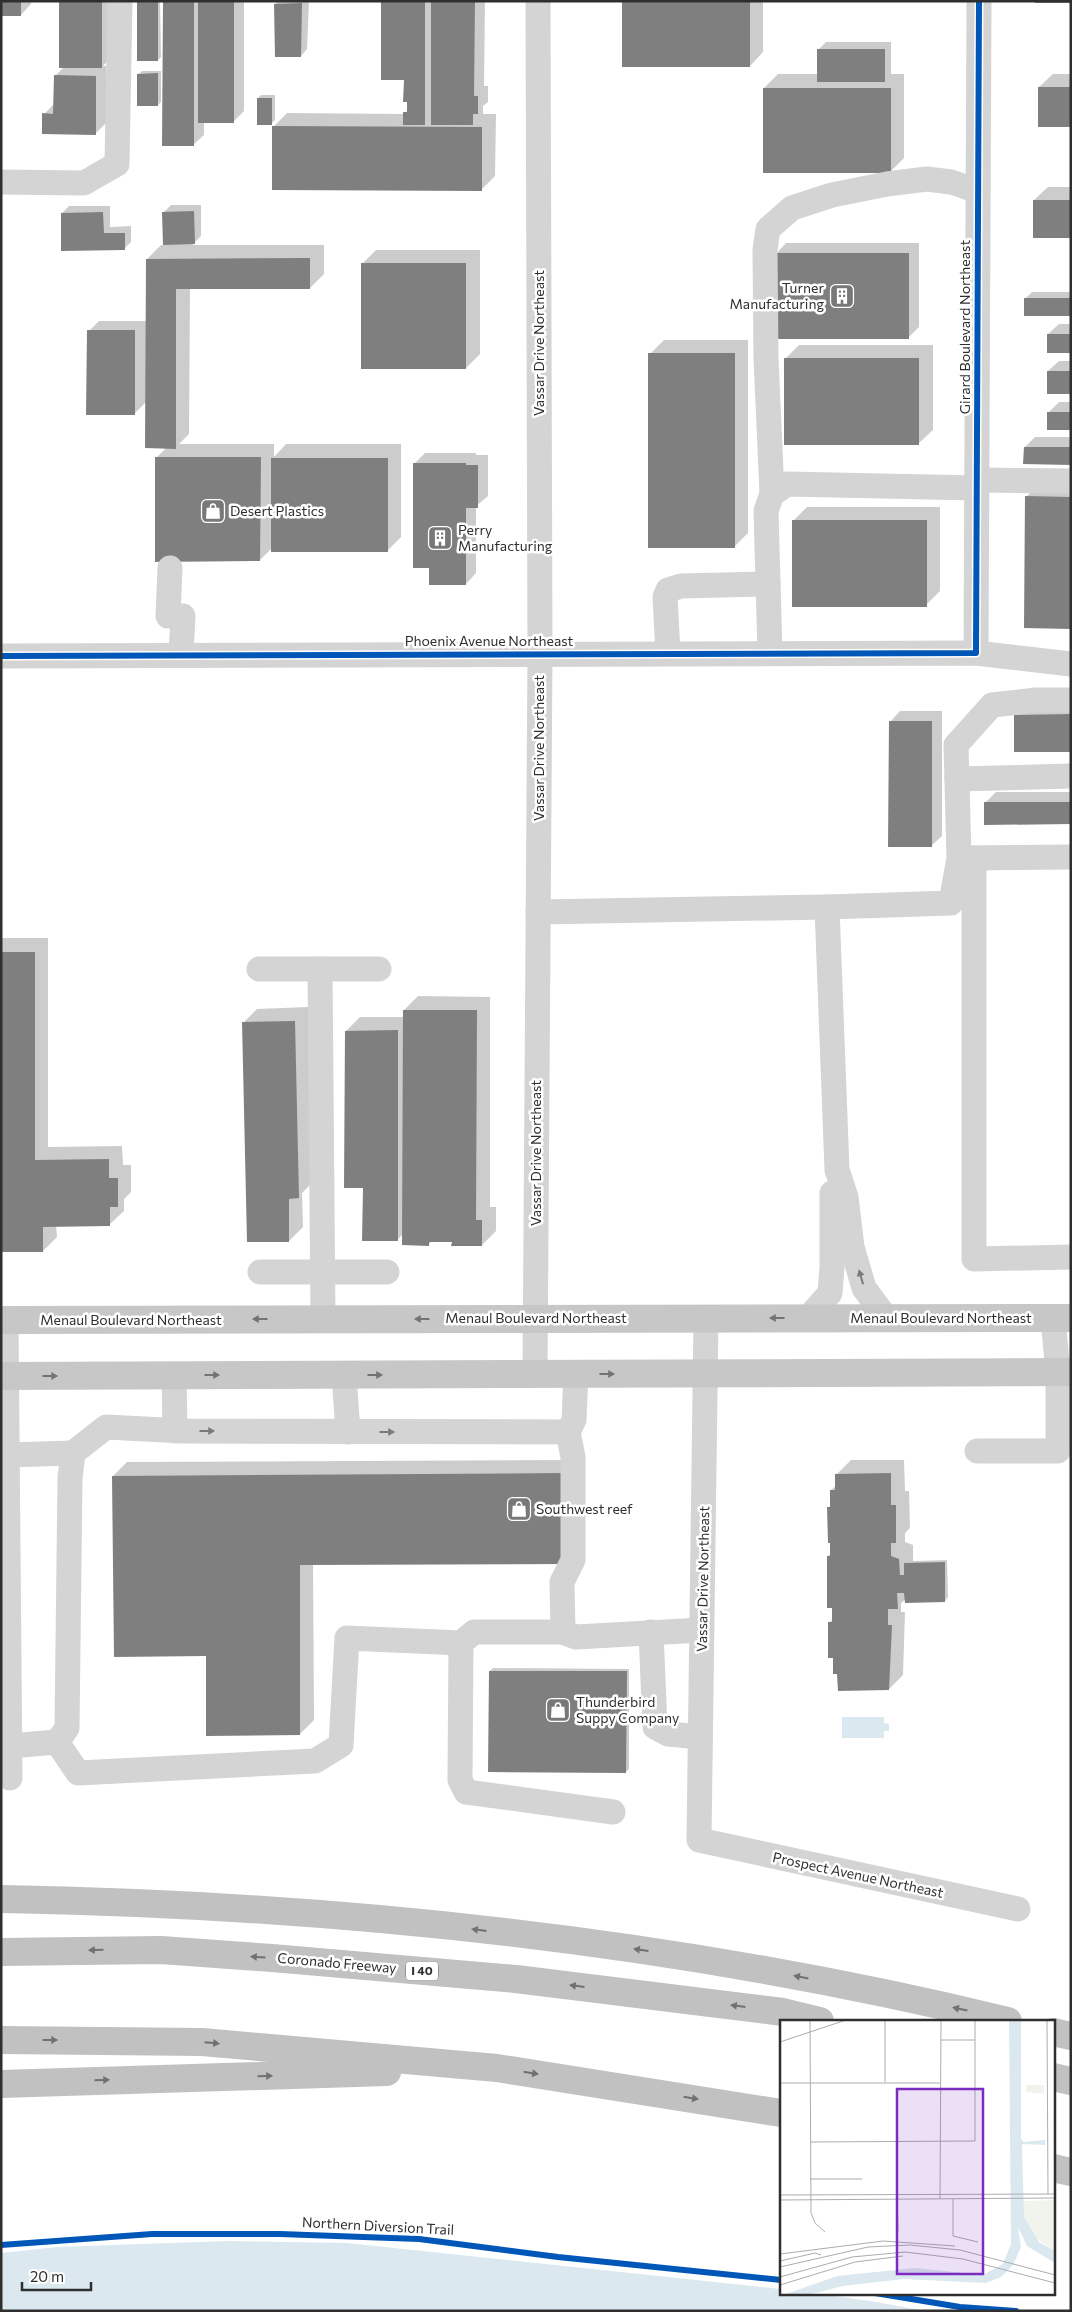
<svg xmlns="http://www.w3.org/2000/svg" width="1072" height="2312" font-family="Commissioner,sans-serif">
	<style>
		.water { fill: #dbe8f0 }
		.shadow { fill: #0003 }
		.building { fill: #7f7f7f }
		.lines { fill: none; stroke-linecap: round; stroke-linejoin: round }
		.minor { stroke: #d4d4d4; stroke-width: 25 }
		.major { stroke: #c7c7c7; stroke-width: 28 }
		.highway { stroke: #c1c1c1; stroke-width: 28 }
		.cycleway-casing { stroke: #fff; stroke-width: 9 }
		.cycleway { stroke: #0057b8; stroke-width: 6 }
		.oneway { fill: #797979 }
		.oneway2 { fill: #737373 }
		.oneway3 { fill: #717171 }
		.labels { text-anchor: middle; stroke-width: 5; stroke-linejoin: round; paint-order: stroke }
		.shield { fill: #fff; stroke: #6d6d6d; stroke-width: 1 }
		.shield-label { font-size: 12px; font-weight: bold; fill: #2f2f2f }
		.poi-label { font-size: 14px; fill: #2f2f2f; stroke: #fff; text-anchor: start }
		.street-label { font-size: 14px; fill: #2f2f2f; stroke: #fff }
		.inset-road { fill: none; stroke: #acacac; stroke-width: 1 }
		.view { fill: #7b2cbf; fill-opacity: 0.15; stroke: #7b2cbf; stroke-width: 2.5 }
		.inset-edge { fill: none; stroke: #2f2f2f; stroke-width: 2.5 }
	</style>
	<rect width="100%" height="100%" fill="#fff"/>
	<g class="water">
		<polygon points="842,1717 884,1717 884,1723 889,1724 889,1731 884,1731 884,1738 842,1738"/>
		<path d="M228,2241L347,2243L781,2289V2293C831,2293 877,2302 926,2311H1V2253L57,2247Z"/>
	</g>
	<g class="shadow">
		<polygon points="1,1 31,1 31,4 21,15"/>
		<polygon points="60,1 112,1 112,56 103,66 106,66 106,123 95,134 44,114 55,103 55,76 64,67"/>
		<polygon points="139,1 160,1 161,57 158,60"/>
		<polygon points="164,1 244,1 244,111 233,122 204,122 204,135 193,145"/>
		<polygon points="278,1 309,1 307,49 301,56 275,4"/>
		<polygon points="383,1 485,1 484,86 488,86 488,102 483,106 483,114 496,114 495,176 481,190 273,127 287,113 405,114 408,109 405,78"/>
		<polygon points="623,1 763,1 763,52 750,66"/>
		<polygon points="826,42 891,42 891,74 904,74 904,158 890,172 764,88 778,74 819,74 819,49"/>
		<polygon points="142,71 161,71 161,102 158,105 139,74"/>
		<polygon points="1053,74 1071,74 1071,126 1039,87"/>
		<polygon points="261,95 275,95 275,120 272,123 258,98"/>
		<polygon points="1048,187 1071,187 1071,237 1034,200"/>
		<polygon points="171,205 201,205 201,236 192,245 324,245 324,274 310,288 190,288 189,434 179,444 274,444 274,457 286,444 401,444 401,537 387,551 273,547 260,560 156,458 167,447 146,402 134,414 89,331 99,321 146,321 147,259 161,245 164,245 164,212"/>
		<polygon points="69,206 110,206 110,227 131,226 131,242 124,249 62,213"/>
		<polygon points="786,243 919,243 919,327 909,337 776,254"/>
		<polygon points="376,250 480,250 480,354 466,368 362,264"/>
		<polygon points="1032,292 1071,292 1071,314 1025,299"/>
		<polygon points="1059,324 1071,324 1071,351 1048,334"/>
		<polygon points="664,340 748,340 748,533 734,547 650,354"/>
		<polygon points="799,345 933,345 933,430 919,443 785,359"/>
		<polygon points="1059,361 1071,361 1071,393 1048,371"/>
		<polygon points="1059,402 1071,402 1071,428 1048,413"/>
		<polygon points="1035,437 1071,437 1071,464 1025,447"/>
		<polygon points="425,453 476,453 476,455 488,455 488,496 476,506 476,573 466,584 431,567 415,463"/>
		<polygon points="1040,483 1071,483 1071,627 1026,497"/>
		<polygon points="807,507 940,507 940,591 926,605 793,521"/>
		<polygon points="1029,701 1071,701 1071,751 1015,715"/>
		<polygon points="900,711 942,711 942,836 931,846 890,722"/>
		<polygon points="996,792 1071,792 1071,823 985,803"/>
		<polygon points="1,938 48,938 48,1147 122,1146 123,1165 131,1165 131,1192 124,1199 124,1211 110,1224 56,1225 57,1237 43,1251 1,1251"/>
		<polygon points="418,996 490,997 490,1207 496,1207 496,1231 482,1245 453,1241 432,1241 429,1244 403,1234 397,1240 364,1187 346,1031 360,1017 404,1017 404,1010"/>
		<polygon points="308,1007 312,1183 302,1193 303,1227 289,1241 243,1023 257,1009"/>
		<polygon points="580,1460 581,1548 313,1564 314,1720 300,1734 113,1476 127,1462"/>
		<polygon points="851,1460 904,1460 905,1491 909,1491 910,1528 905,1533 905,1542 913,1545 913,1561 947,1560 948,1597 945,1601 906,1599 901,1603 901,1612 905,1612 903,1675 889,1689 838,1673 834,1656 829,1623 833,1619 828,1556 832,1553 828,1508 832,1505 831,1490 837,1485 837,1474"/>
		<polygon points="493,1668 629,1669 629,1769 626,1772 490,1671"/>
	</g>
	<g class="building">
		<rect x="1" y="1" width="20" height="15"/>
		<rect x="59" y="1" width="43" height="67"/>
		<rect x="137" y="1" width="21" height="60"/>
		<polygon points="163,1 194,1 194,146 162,146"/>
		<rect x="198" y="1" width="36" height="122"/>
		<polygon points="381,1 425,1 425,125 403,125 403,112 407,112 407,102 403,102 404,80 381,80"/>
		<polygon points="431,1 475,1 474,96 478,96 478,114 473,114 473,125 431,125"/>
		<rect x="622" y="1" width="128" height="66"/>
		<rect x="1035" y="1" width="36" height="2"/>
		<polygon points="302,3 301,57 275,57 274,4"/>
		<rect x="817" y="49" width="68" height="33"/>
		<polygon points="158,73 158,106 137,106 137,74"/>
		<polygon points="54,75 96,76 96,135 42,134 42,113 53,114"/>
		<rect x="1038" y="87" width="33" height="40"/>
		<rect x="763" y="88" width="128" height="85"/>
		<rect x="257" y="98" width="15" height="27"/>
		<polygon points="272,126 482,127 482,191 272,190"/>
		<rect x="1033" y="200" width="38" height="38"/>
		<polygon points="194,211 195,244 163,245 162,212"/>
		<polygon points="103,212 104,233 125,233 125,250 61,251 61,213"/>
		<rect x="775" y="253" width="134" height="86"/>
		<polygon points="310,258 310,289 176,289 176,449 145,448 146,259"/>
		<rect x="361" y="263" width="105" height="106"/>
		<rect x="1024" y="298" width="47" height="18"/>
		<polygon points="87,330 135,330 135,415 86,415"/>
		<rect x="1047" y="334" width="24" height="19"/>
		<rect x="648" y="353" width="87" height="195"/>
		<rect x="784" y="358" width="135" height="87"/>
		<rect x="1047" y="371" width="24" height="23"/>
		<rect x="1047" y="412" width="24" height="18"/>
		<polygon points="1024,447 1071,447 1071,465 1023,464"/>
		<polygon points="155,457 261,457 260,561 155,562"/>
		<rect x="271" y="458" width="117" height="94"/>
		<polygon points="413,463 466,463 466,465 478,465 478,508 466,508 466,585 429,585 429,568 413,568"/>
		<polygon points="1025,496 1071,497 1071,629 1024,628"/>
		<rect x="792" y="520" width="135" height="87"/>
		<polygon points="1071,714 1071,752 1014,752 1014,715"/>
		<polygon points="889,721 932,721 932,847 888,847"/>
		<polygon points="984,802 1071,802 1071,824 984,825"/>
		<polygon points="1,952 35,952 35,1160 109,1159 109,1178 118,1178 118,1207 110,1207 110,1226 43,1227 43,1252 1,1252"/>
		<polygon points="403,1010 477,1010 476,1220 482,1220 482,1246 451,1246 452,1242 429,1242 429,1246 402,1245"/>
		<polygon points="295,1021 299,1198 289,1199 289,1242 247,1242 242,1022"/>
		<polygon points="398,1030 398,1241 362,1241 363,1188 344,1188 345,1031"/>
		<polygon points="567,1473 567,1564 300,1565 300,1735 206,1736 206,1656 114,1657 112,1476"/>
		<polygon points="891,1473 891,1505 896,1505 896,1543 891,1543 891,1556 899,1559 900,1575 904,1575 904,1563 945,1562 945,1602 905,1603 904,1593 897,1593 898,1609 888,1609 888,1625 892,1625 889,1690 838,1691 837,1674 833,1674 833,1658 828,1658 828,1622 832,1622 832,1608 827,1608 827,1556 830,1556 830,1543 828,1543 827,1507 830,1507 830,1490 835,1490 835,1474"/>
		<polygon points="489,1671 627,1671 626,1773 488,1772"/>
	</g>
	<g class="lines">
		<g class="minor">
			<polyline points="1,182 84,183 117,164 120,1"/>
			<polyline points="977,480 1071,481"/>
			<polyline points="772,494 766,358 765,250 768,229 792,208 832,195 887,184 927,179 951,182 978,191"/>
			<polyline points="170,568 168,616 183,616 181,655"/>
			<polyline points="668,653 665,597 668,590 681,586 768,584"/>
			<polyline points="770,653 766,511 772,494 787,484 977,488"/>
			<polyline points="976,653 979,1"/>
			<polyline points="1,656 976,653 1071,664"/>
			<polyline points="957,779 1071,776"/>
			<polyline points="959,858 1071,857"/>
			<polyline points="974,858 974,1259 1071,1257"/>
			<polyline points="827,907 951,903 959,858 956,745 992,705 1036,700 1071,700"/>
			<polyline points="538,912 827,907 837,1170 846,1197 852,1247 864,1288 886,1318"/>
			<polyline points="259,969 320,969"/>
			<polyline points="260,1272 387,1272"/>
			<polyline points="706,1318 699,1840 1018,1909"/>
			<polyline points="808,1318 830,1293 832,1267 832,1193"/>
			<polyline points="323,1319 320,969 379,969"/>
			<polyline points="6,1320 10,1778"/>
			<polyline points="535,1374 540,653 538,1"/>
			<polyline points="576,1374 574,1420 568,1432 573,1457 573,1560 562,1582 563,1632 576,1637 702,1630"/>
			<polyline points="174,1375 175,1431"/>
			<polyline points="344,1375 348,1432"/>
			<polyline points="977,1451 1058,1451 1058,1372 1053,1319"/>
			<polyline points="73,1453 106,1427 184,1431 568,1432"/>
			<polyline points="7,1455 73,1453 70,1478 67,1728 57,1742 10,1746"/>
			<polyline points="563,1632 474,1632 461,1643 460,1780 466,1792 613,1812"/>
			<polyline points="651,1632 655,1727 668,1734 700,1737"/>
			<polyline points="57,1742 78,1773 315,1761 341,1745 347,1638 461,1643"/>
		</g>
		<g class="major">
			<polyline points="1,1320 1071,1318"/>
			<polyline points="1,1376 1071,1372"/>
		</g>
		<g class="highway">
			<path d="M1,1899C339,1905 679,1941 1008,2021"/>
			<polyline points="1,1952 161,1950 272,1958 516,1979 783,2012 820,2021"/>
			<polyline points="1053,2032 1071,2036"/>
			<polyline points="1,2040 202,2042 497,2068 781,2113"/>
			<polyline points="1053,2077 1071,2081"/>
			<polyline points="1,2084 387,2072"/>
			<polyline points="1053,2168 1071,2172"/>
		</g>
		<defs>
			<g id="cycleway">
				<polyline points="1,656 976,653 979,1"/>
				<polyline points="1,2245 152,2234 280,2234 419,2239 558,2257 781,2280"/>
				<polyline points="875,2293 960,2307 1016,2311"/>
			</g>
		</defs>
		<use href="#cycleway" class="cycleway-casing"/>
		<use href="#cycleway" class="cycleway"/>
	</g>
	<defs><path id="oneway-solid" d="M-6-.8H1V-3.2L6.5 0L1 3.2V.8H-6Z" transform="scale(1.25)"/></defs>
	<g class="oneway">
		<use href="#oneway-solid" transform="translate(861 1277) rotate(-106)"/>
		<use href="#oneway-solid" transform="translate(207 1431)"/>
		<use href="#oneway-solid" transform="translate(387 1432)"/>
	</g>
	<g class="oneway2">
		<use href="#oneway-solid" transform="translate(777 1318) rotate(-180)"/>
		<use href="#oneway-solid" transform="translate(260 1319) rotate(180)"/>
		<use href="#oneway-solid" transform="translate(422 1319) rotate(180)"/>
		<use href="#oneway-solid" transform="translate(607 1374)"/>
		<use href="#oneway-solid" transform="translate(212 1375)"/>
		<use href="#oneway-solid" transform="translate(375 1375)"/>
		<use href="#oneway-solid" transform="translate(50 1376)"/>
	</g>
	<g class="oneway3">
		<use href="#oneway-solid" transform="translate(479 1930) rotate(-173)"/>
		<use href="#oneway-solid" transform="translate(96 1950) rotate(179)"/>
		<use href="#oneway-solid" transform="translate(641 1950) rotate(-172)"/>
		<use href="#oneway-solid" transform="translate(258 1957) rotate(-176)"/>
		<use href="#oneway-solid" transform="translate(801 1977) rotate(-169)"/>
		<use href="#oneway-solid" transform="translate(577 1986) rotate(-173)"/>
		<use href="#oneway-solid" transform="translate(738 2006) rotate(-173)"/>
		<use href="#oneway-solid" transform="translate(960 2009) rotate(-168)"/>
		<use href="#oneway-solid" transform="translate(50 2040)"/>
		<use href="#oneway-solid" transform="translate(212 2043) rotate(5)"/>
		<use href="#oneway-solid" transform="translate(531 2073) rotate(9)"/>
		<use href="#oneway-solid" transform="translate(265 2076) rotate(-1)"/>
		<use href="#oneway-solid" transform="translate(102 2080) rotate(-1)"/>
		<use href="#oneway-solid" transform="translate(691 2098) rotate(9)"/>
	</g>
	<defs>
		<symbol id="building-square" viewBox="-11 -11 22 22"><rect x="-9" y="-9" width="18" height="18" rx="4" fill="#787878" stroke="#fff"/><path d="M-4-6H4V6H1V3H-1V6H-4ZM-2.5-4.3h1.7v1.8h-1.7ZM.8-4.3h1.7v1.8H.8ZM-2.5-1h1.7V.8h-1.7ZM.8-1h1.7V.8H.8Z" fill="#fff"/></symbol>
		<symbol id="shop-square" viewBox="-11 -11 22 22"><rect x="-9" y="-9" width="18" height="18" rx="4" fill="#787878" stroke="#fff"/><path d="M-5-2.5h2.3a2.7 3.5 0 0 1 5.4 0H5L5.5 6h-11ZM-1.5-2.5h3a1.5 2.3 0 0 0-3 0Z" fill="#fff"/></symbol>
	</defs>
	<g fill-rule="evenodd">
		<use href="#building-square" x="828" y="282" width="28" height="28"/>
		<use href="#shop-square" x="199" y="497" width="28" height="28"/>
		<use href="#building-square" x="426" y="524" width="28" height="28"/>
		<use href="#shop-square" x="505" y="1495" width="28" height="28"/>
		<use href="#shop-square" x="544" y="1696" width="28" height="28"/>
	</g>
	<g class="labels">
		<rect class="shield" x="406" y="1961.5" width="32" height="19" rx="4"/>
		<g class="shield-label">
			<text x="422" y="1975">I 40</text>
		</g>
		<g class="poi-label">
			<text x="824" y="293" text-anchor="end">Turner<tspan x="824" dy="16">Manufacturing</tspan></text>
			<text x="230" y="516">Desert Plastics</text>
			<text x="458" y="535">Perry<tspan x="458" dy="16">Manufacturing</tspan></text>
			<text x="536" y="1514">Southwest reef</text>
			<text x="576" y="1707">Thunderbird<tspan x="576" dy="16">Suppy Company</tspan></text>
		</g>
		<g class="street-label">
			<text transform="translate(965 327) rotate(-90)" y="5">Girard Boulevard Northeast</text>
			<text transform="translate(539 343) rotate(-90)" y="5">Vassar Drive Northeast</text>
			<text x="489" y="646">Phoenix Avenue Northeast</text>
			<text transform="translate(539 748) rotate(-90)" y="5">Vassar Drive Northeast</text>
			<text transform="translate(536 1153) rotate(-90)" y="5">Vassar Drive Northeast</text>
			<text x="536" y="1323">Menaul Boulevard Northeast</text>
			<text x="941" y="1323">Menaul Boulevard Northeast</text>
			<text x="131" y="1325">Menaul Boulevard Northeast</text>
			<text transform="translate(703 1579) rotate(-89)" y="5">Vassar Drive Northeast</text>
			<text transform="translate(858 1875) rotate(12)" y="5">Prospect Avenue Northeast</text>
			<text transform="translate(337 1963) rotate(5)" y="5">Coronado Freeway</text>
			<text transform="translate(378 2226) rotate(3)" y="5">Northern Diversion Trail</text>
		</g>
	</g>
	<g transform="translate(780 2020)">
		<rect width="275" height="275" fill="#fff"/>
		<path d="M246,65H264V74L246,72ZM275,180V231L252,215L244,197L242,181Z" fill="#f1f4ed"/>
		<path d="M229,0H241V119L244,122L265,120V125L243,124L242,126L244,197L259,222L275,231V243L247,226L238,207L241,227L233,245L221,257L206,263L124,259L63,266L27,275H3L57,256L135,248L203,255L223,244L231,224Z" fill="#dbe8f0"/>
		<path class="inset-road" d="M30,0L31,193L35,203L45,212M267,0L268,174M161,20H195M0,22L66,0M105,62V0M0,63H160M31,122L195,121V0M30,159H82M0,175L275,174M117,178L118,211M160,179L161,0M173,179V216L198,222M0,180L275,178M0,234L103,221L175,226M0,241L35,233L41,235M0,247L88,227L130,225L180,230L275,255M0,257L72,237L125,232L183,239L275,263M0,265L75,242L123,236M142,275H158"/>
		<path class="view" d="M117,69H203V254H117Z"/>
		<rect width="275" height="275" class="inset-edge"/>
	</g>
	<rect width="1072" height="2312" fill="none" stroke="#2f2f2f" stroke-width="5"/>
	<path d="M22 2282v8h69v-8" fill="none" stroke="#2f2f2f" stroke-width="2.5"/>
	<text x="30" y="2282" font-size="15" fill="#2f2f2f" stroke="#ffffff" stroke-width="4" paint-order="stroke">20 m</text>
</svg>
